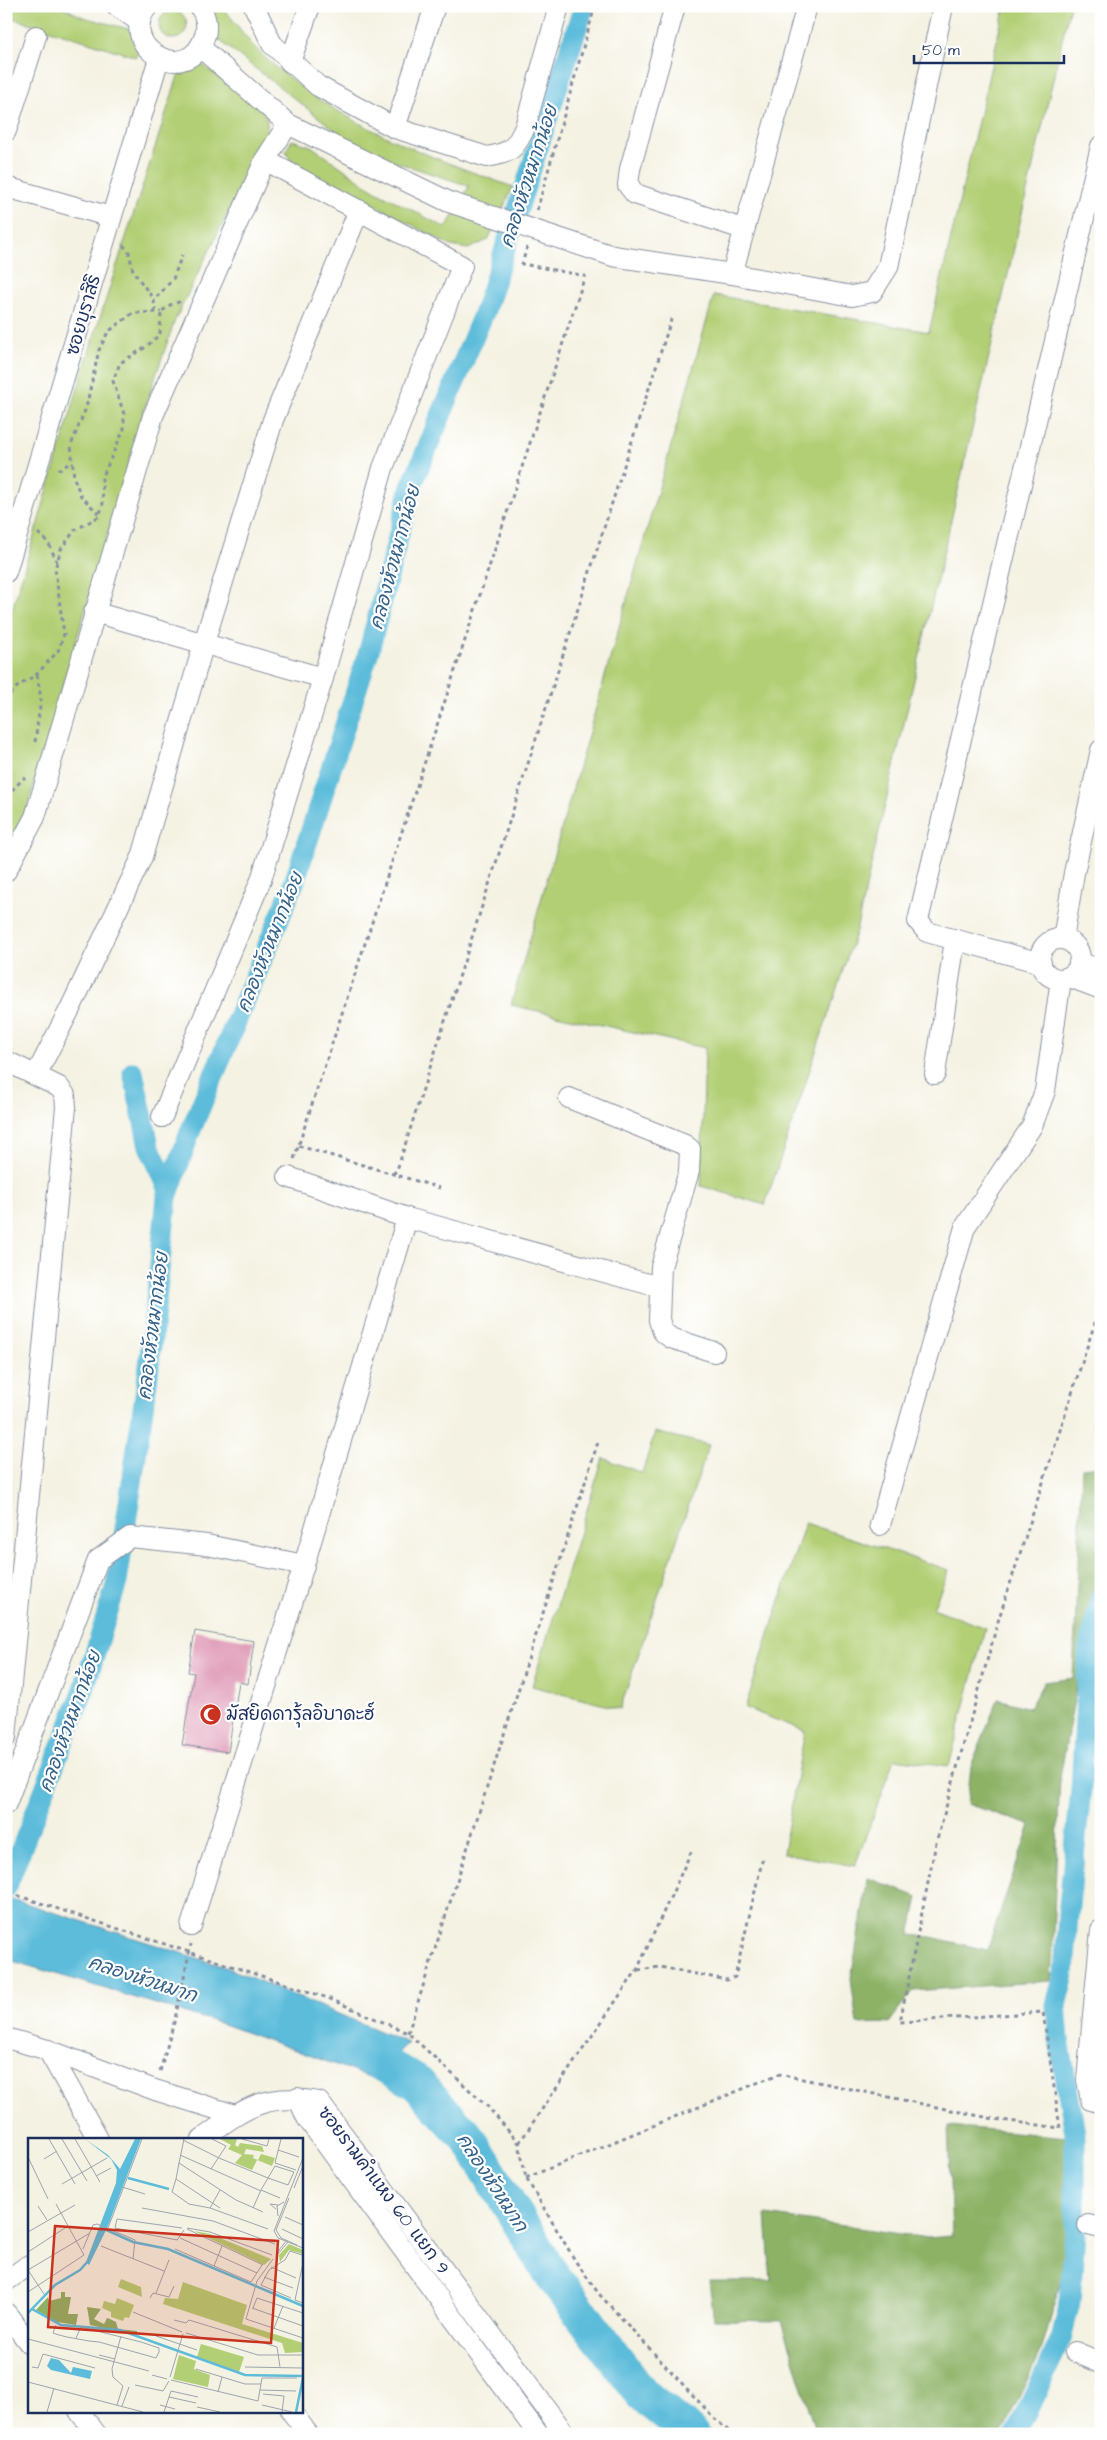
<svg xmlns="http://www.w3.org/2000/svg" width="1107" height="2440" font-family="'Architects Daughter','Playpen Sans Thai',sans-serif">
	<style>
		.green { fill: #b2cf75; stroke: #667f6a }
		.forest { fill: #8db266; stroke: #547062 }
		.water { fill: #5cbcda; stroke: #3c769c }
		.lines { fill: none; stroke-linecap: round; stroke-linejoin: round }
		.canal { stroke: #5cbcda; stroke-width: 21 }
		.river { stroke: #5cbcda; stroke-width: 36 }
		.building { fill: #de96b4 }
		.minor-casing { stroke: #8890a0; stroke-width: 22 }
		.path { stroke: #8890a0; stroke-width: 3; stroke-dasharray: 4 4; stroke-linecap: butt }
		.minor { stroke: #fff; stroke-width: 20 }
		.labels { text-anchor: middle; stroke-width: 4.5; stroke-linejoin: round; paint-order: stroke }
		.street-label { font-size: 18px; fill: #1b2f5e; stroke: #fff }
		.poi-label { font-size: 18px; fill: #1b2f5e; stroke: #fff; text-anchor: start }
		.water-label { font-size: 19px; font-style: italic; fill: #326089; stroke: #fff }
		.inset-river { fill: none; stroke: #5cbcda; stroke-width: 2.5 }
		.inset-road { fill: none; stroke: #9da4ad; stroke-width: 1 }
		.view { fill: #c8321e; fill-opacity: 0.15; stroke: #c8321e; stroke-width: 2.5 }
		.inset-edge { fill: none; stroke: #1b2f5e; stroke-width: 2.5 }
	</style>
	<rect width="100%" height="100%" fill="#fff"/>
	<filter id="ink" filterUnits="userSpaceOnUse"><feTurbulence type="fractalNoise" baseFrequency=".02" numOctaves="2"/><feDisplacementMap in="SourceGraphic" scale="10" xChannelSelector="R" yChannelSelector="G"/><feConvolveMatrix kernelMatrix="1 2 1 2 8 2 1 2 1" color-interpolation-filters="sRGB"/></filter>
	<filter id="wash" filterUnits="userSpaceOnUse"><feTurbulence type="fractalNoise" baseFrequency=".0096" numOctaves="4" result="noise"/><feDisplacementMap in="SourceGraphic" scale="20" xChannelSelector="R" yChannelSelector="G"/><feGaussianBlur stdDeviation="1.12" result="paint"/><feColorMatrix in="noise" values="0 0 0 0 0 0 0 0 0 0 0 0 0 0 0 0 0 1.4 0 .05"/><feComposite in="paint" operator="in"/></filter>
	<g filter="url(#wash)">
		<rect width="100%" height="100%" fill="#f4f2e2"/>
		<g class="green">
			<polygon points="6,6 60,6 83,17 129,29 139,45 136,57 6,16"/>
			<polygon points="1005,6 1070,6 856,931 765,1205 701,1186 705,1048 511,1005 714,295 929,332"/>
			<path d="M220,7C232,16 237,26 247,38C256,50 270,62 282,72C352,129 430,157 513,187L488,240L468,249L451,246L362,198L294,168L286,151L292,140L311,146L374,190L446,228L469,186L387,159L340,134L211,34L213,15Z"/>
			<circle cx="173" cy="25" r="14"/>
			<polygon points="191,63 200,63 264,112 267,121 267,134 175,320 143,413 28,805 6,851 6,630 86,361 178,76 183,67"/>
			<polygon points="655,1432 709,1445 620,1709 532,1686 603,1458 642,1473"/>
			<polygon points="805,1523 949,1570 933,1608 985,1628 949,1766 894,1759 855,1866 783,1853 805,1731 745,1708"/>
		</g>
		<g class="forest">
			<polygon points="1101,1466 1101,1573 1080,1666 1060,1778 1051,1981 913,1991 889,2023 857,2024 851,1978 868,1878 918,1897 910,1935 931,1937 987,1950 1030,1825 967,1804 971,1766 998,1699 1029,1708 1044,1682 1073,1678 1082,1468"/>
			<polygon points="948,2126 1067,2137 1065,2269 1042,2348 1002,2434 817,2434 782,2321 714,2320 709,2281 771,2281 766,2215 928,2238 952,2236"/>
		</g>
		<polygon class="water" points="6,1897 228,1968 408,2043 372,2078 226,2025 6,1959"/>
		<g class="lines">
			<g class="canal">
				<polyline points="133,1072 149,1146 169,1190"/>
				<polyline points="6,1888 84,1689 117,1582 148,1375 167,1197 190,1132 294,883 369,651 411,487 485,310 584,6"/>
				<polyline points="1016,2434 1061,2339 1070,2302 1075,2233 1075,2133 1059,2040 1056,2005 1064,1974 1068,1915 1081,1790 1089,1648 1101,1598"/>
			</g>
			<polyline class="river" points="341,2042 415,2081 469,2139 550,2272 643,2395 691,2434"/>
		</g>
		<g id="blocks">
			<polygon class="building" points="195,1631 254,1641 248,1684 239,1682 228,1752 182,1745 194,1673 188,1672"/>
		</g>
	</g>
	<g filter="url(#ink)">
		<use href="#blocks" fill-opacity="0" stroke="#8890a0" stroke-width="1"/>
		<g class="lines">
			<defs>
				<g id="minor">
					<polyline points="117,6 140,22"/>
					<path d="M148,6C114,46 189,90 205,35C208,25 205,14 199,6"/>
					<path d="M254,6L272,44L318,86L395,128L487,157C511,153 516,148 525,127L559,6"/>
					<polyline points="675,6 630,169 628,185 635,194 743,229"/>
					<polyline points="200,47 288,124 449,202 613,256 732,274 852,296 872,292 888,267 943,6"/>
					<polyline points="290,62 310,6"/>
					<polyline points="395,128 435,6"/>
					<polyline points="6,131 36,36"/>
					<polyline points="6,187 111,217"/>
					<polyline points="732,274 807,6"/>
					<polyline points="6,572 159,58"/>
					<polyline points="94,612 323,678"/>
					<polyline points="6,871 35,817 153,416 265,160 288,124"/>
					<polyline points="1063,939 1074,873 1101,750"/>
					<circle cx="1060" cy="959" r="20"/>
					<polyline points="1041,963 927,932 918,921 1101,146"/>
					<polyline points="1079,963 1101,969"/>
					<polyline points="1069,977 1101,989"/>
					<polyline points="6,1061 59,1087 65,1095 66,1107 6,1737"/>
					<polyline points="935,1074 955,940"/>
					<polyline points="36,1075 71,1007 142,857 204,643 273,420 359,210"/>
					<polyline points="569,1098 685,1145 690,1149 689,1171 661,1267 659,1320 663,1332 671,1338 714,1352"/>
					<polyline points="162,1117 261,880 323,678 383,468 462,266 265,160"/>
					<polyline points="288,1177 407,1218 659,1287"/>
					<polyline points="880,1525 965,1227 1032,1126 1045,1091 1061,979"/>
					<polyline points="6,1804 98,1560 130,1537 207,1545 304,1565"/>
					<polyline points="191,1926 304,1565 407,1218"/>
					<polyline points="1101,1930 1087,2080 1091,2100 1101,2103"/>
					<polyline points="6,2038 48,2050 155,2090 235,2115"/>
					<polyline points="48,2050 98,2139"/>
					<polyline points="298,2098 307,2118 538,2434"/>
					<path d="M202,2139C245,2108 264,2092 319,2102L565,2434"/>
					<polyline points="1088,2225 1101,2228"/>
					<polyline points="6,2281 29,2265"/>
					<polyline points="6,2313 29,2343"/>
					<polyline points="1075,2352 1101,2363"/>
					<polyline points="79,2411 96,2434"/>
					<polyline points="291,2411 308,2434"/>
				</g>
			</defs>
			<use href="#minor" class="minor-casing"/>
			<g class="path">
				<polyline points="537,210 595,6"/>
				<polyline points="123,245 129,252 133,271 154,300"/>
				<polyline points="155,312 154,300 173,279 182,255"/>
				<polyline points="58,470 72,462"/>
				<polyline points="99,514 81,496 74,478 71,445 86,408 99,350 108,332 133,313 161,312"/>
				<polyline points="38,533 48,542 57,562"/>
				<polyline points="6,701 14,689 37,674 58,651 64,634 55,569 61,549 75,530 98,517 103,506 102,478 124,429 124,414 113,381 120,363 146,347 160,334 161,312 170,305 182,301"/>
				<polyline points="35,742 41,699 37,674"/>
				<polyline points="6,796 25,777"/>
				<polyline points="299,1146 440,1188"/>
				<polyline points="294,1159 585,276 522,264 527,247"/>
				<polyline points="393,1174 397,1170 672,317"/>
				<polyline points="10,1893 328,1998 408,2033 488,2107 512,2135 519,2143 526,2178 576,2262 599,2294 714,2418 732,2434"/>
				<polyline points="638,1970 660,1967 727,1980 735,1977 763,1857"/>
				<polyline points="408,2033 599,1439"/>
				<polyline points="160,2071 175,2019 191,1944"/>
				<polyline points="519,2143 637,1970 691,1852"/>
				<polyline points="526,2178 779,2074 994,2119 1060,2128 1043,2012 900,2022 936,1843 999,1618 1101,1304"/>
			</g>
			<use href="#minor" class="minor"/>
		</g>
	</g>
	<defs>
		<symbol id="mosque-disc" viewBox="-11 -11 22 22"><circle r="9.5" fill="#c8321e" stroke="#fff"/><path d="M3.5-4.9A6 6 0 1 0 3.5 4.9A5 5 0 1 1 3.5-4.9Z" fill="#fff"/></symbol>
	</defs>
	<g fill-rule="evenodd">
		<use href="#mosque-disc" x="198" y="1702" width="25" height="25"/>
	</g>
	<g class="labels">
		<g class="street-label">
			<text transform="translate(83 315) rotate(-74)" y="6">ซอยบุราสิริ</text>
			<text transform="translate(384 2190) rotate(53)" y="6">ซอยรามคำแหง 60 แยก 9</text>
		</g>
		<g class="poi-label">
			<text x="226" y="1720">มัสยิดดารุ้ลอิบาดะฮ์</text>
		</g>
		<g class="water-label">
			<text transform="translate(528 176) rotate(-72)" y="7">คลองหัวหมากน้อย</text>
			<text transform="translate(394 557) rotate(-75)" y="7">คลองหัวหมากน้อย</text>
			<text transform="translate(269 942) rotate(-68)" y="7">คลองหัวหมากน้อย</text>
			<text transform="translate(152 1326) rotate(-83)" y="7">คลองหัวหมากน้อย</text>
			<text transform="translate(69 1721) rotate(-70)" y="7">คลองหัวหมากน้อย</text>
			<text transform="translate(143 1978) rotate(18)" y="7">คลองหัวหมาก</text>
			<text transform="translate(493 2182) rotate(57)" y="7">คลองหัวหมาก</text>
		</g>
	</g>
	<g transform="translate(28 2138)">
		<rect width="275" height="275" fill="#f4f2e2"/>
		<path d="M192,1H209L207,7L210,9L212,5L234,8L236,14L218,11L216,16L226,17L225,20L230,22L233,16L247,20L244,28L229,22L224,32L207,25L214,17L200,11L203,7ZM166,93L182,96L243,121L236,127ZM261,106L275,112V116L261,112L252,124L251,117ZM93,141L113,149L114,159L90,149ZM155,144L219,167L214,186L275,205V214L257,215L254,205L135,166L137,160L150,161ZM89,160L106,167L101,180L97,179L95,183L83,179V174L74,170L76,163L87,166ZM173,206L216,219L211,234L169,219ZM151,217L168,223L166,231L182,237L180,249L145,241Z" fill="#b2cf75"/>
		<path d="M33,154H37V159H43L40,176H50L48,187L29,184L8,172L20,159L21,163L33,160ZM59,169L73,171L66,181L76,186L79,180L82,181L88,184L90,191L109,193V197L62,187Z" fill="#8db266"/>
		<path d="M57,1L80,17L92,31L107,1H113L80,88L61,127L58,124L88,45L89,32L83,21ZM23,220L31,222L43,235L45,229L64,233L62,241L23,232L19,228Z" fill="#5cbcda"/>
		<path class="inset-river" d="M100,40L141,51M74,90L105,104L140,111L275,168M4,171L33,187L92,192L217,237L275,238M0,175L27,147L52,132L61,122M268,274L275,240"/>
		<path class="inset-road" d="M21,1L47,46M34,1L59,43M47,1L72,44M156,1L151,25L208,62L235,74M214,1L239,8L241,1M253,1L247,25L268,32M155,2L191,20L240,40L260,47L266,34L247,28L233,52L225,70M250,12L271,19M152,17L233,53M0,19L20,61M275,20L246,93L250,100L275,110M16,21L29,13M151,25L148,41L192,70M183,31L198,8L184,1M68,38L83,30M148,41L144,54L161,66L182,70M34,46L79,20M94,49L117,56M266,50L275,28M192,52L182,70L240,91M233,52L252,60M261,60L248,92L253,100L269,107M28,66L56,117M10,68L19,82M114,70L185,83L247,106M248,71L242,66L250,67M250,78L249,68L256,64M257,79L275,87M80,90L114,1M154,90L89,81L87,90L149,102L156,92M159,90L182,94L244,117M159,91L235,127M254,91L275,101M0,94L47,67M152,100L229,135M73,108L136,133M55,111L65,87L69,86L107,102L105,121M147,111L223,144L234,127M0,114L40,88M248,116L258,103M249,117L260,104M245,121L229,143L218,181L275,200M275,125L267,162L275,165M186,128L194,108M243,129L268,140M0,132L62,95M0,132L16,156M236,139L265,150M0,154L56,117M128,155L141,122M122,160L125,155L141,159L146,148M263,160L233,147L241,132L257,122L262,113L274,117M224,170L275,188M225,170L229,160L275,175M105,174L154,194M146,182L158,185L161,182L249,209L252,229M28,187L25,195L31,197L39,199L61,203L71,204L128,220L131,214V210L113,204L53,189L48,200M246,190L255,168M158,195L230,217H275M128,198L169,212M0,201L121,233M71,217L87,221M4,229L10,230L15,216L67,230M217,229L274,230M168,231L217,246H233M124,237L139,241M142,239L155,196M143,242L230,263L234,240H269M0,244L115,274M107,247L135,253L141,243M232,252L268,253M190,254L194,239M235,256L256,258L254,274M141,259L168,265M89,267L95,248L85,239L84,231L93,198M132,267L147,271M234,267L264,274M94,268L101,249M169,269L192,274M19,274L26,250M136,274L143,253L170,259"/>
		<path class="view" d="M27,88L250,103L243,205L20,189Z"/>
		<rect width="275" height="275" class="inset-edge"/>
	</g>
	<rect width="1107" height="2440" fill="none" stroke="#fff" stroke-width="25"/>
	<path d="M914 55v8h150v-8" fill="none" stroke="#1b2f5e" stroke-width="2.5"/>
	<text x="922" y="55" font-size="15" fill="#1b2f5e" stroke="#ffffff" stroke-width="4" paint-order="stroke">50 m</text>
</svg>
